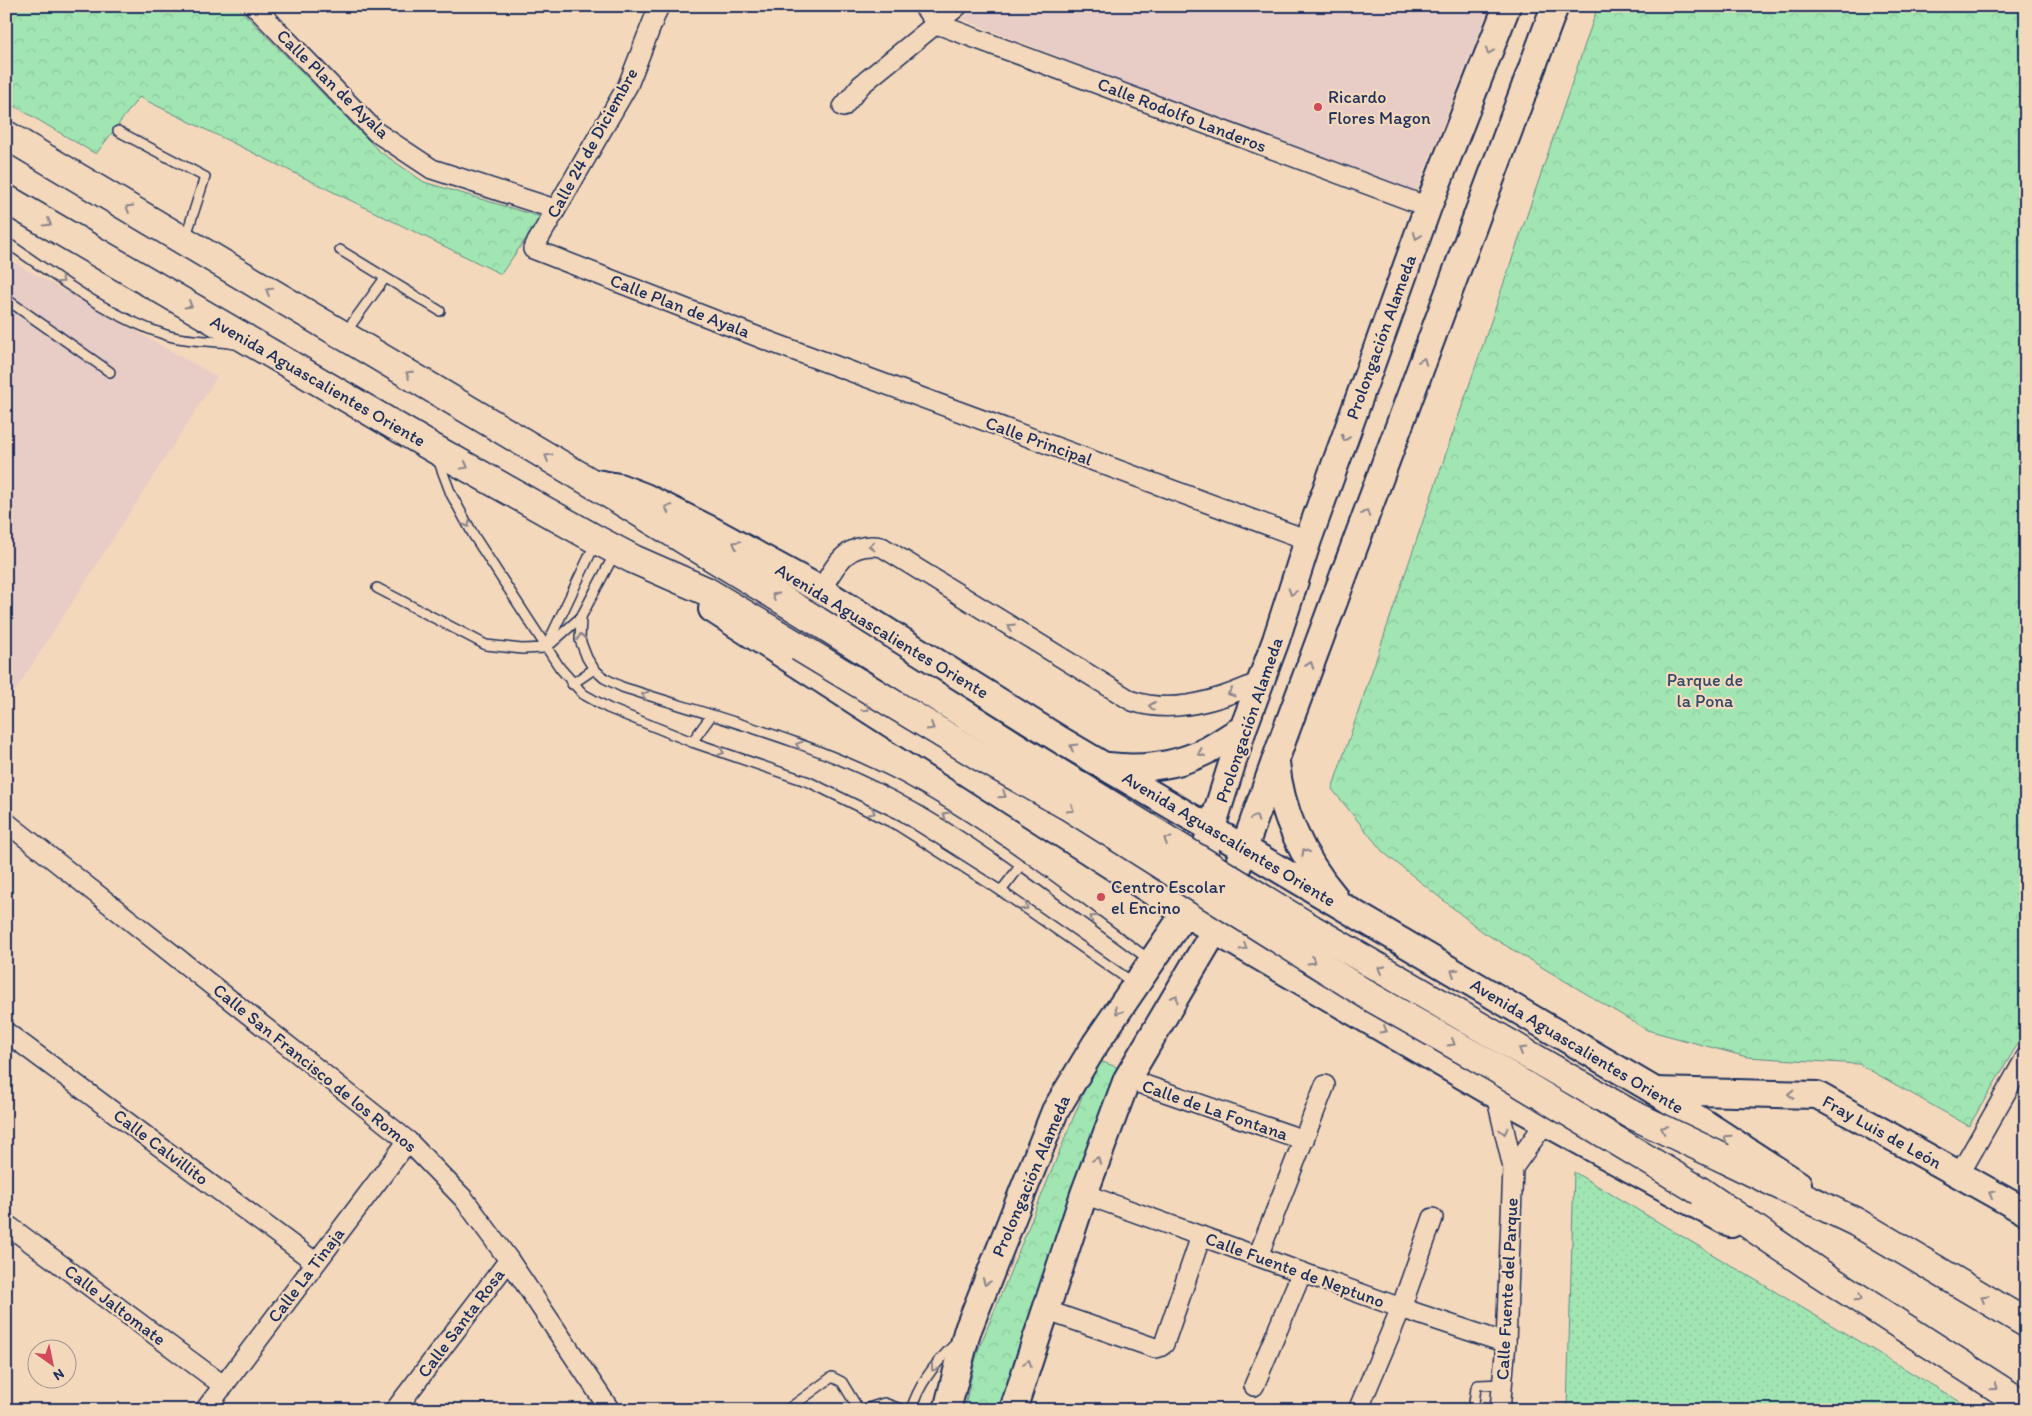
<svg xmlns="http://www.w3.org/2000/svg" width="2032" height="1416" font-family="Itim,sans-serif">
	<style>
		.built { fill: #e8ccc6 }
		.grass { fill: url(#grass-dots); stroke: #5e8a88 }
		.park { fill: url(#park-crowns); stroke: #5e8a88 }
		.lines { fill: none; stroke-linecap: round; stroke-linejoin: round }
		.lane-casing { stroke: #1b2f5e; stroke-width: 12 }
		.street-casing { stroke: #1b2f5e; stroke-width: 22 }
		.secondary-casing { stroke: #1b2f5e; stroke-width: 30 }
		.primary-casing { stroke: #1b2f5e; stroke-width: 31 }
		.lane { stroke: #f4d8bb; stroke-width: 9 }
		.street { stroke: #f4d8bb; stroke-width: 19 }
		.secondary { stroke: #f4d8bb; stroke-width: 26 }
		.primary { stroke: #f4d8bb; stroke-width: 28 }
		.primary-bridge-casing { stroke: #1b2f5e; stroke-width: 31; stroke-linecap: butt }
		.primary-bridge { stroke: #f4d8bb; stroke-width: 28 }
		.oneway { stroke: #88848c }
		.poi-dot { fill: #d1495b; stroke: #f4d8bb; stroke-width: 2 }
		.labels { text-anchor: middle; stroke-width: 4.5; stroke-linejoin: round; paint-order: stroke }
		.street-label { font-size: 18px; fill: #1b2f5e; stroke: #f4d8bb }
		.poi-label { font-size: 18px; fill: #1b2f5e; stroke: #f4d8bb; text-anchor: start }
		.park-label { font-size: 18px; fill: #2f4a6b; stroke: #f4d8bb }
	</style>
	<defs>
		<pattern id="grass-dots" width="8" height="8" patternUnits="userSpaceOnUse" patternTransform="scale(1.25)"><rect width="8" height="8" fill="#a1e6b2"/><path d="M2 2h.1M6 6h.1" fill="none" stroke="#8ac69c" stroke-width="1.8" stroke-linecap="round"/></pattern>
		<pattern id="park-crowns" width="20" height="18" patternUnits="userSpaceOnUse" patternTransform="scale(1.25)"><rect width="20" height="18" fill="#a1e6b2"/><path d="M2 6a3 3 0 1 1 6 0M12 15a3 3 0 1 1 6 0" fill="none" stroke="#8ac69c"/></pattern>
	</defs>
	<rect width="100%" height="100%" fill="#f4d8bb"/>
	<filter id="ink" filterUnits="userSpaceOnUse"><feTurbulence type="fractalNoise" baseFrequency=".02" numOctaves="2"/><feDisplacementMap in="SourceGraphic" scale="10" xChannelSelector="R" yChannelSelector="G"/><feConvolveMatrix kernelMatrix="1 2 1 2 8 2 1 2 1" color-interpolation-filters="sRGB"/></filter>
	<g filter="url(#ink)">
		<g class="built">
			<polygon points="978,6 1490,6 1414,196 962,19"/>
			<polygon points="6,258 217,377 6,705"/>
		</g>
		<polygon class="grass" points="1574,1172 1974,1410 1567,1410"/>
		<g class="park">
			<polygon points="6,6 237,6 379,151 424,182 541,217 501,274 139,97 96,154 6,101"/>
			<polygon points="1598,6 2026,6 2026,1030 1969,1126 1859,1064 1747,1057 1647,1030 1483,932 1383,852 1332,789"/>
			<polygon points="1097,1060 1125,1070 1001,1410 964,1410 977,1353"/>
		</g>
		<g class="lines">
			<defs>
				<g id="lane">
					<polyline points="118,131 205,177 185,239"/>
					<path d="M6,242C57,277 107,316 166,335C186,342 213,340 234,344"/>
					<polyline points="340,250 440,311"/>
					<polyline points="6,299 110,372"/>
					<polyline points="345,333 385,278"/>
					<polyline points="437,457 451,494 474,536 560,668 583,694 608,708 692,742 809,782 897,825 1001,891 1135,984"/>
					<path d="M615,553L581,617L580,640L587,658L594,669L604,678L622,687C715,717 814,742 900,788C989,836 1068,901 1150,960"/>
					<polyline points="377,588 486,645 522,649 546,648 581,617"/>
					<polyline points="548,643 596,542"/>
					<polyline points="572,684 594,669"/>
					<polyline points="692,742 711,716"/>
					<polyline points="1001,891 1021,865"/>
					<polyline points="787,1410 832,1377 842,1382 859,1410"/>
					<polyline points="862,1410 884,1403 903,1410"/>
					<path d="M911,1410C919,1383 937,1361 956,1343"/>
					<polyline points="1473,1410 1476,1388 1478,1385 1503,1384"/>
				</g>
				<g id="street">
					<polyline points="254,6 376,132 432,169 555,209"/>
					<polyline points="659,6 628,85 533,249 771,342 1308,540"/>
					<polyline points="923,6 937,24 1428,207"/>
					<polyline points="843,107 861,85 958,6"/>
					<path d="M821,590C836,564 847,541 882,547L1132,701C1173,715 1223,699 1261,681"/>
					<polyline points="6,822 408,1141 464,1199 509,1260 610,1410"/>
					<polyline points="6,1032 315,1262"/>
					<polyline points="1127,1079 1304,1140"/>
					<polyline points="1496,1095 1513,1168 1506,1343 1500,1410"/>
					<polyline points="1513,1168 1545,1123"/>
					<polyline points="1959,1175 2026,1057"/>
					<polyline points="1084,1194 1401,1308 1506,1343"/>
					<polyline points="6,1224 224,1386"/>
					<polyline points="1258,1256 1325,1085"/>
					<polyline points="1045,1310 1155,1348 1160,1347 1164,1344 1201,1236"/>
					<polyline points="1254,1386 1302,1272"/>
					<polyline points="205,1410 408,1141"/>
					<polyline points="395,1410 509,1260"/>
					<polyline points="1358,1410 1401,1308 1433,1218"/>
				</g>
				<g id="secondary">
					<polyline points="596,483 619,487 645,497 711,530 821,590 1062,741 1655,1091 1798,1184"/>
					<polyline points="712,609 1185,913 1496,1095 1731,1224"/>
					<path d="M1276,762C1280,811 1303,859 1334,896"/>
					<path d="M1108,766C1142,770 1176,766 1206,751C1219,744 1231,735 1243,729"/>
					<polyline points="1655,1091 1817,1095 2026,1212"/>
					<polyline points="947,1410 967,1332 1055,1111 1096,1043 1185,913 1243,729 1276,640 1308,540 1428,207 1507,6"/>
					<polyline points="1013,1410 1084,1194 1127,1079 1215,930 1284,736 1555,6"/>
				</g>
				<g id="primary">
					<polyline points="6,135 590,482 817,621"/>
					<polyline points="6,199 433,448 597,540 633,559 706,591 799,647"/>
					<polyline points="1723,1158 1856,1222 2026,1323"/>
					<polyline points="1700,1191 1818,1272 2026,1406"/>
				</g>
			</defs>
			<use href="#lane" class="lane-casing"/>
			<use href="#street" class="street-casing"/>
			<use href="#secondary" class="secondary-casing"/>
			<use href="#primary" class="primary-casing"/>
			<use href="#lane" class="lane"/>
			<use href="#street" class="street"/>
			<use href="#secondary" class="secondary"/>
			<use href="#primary" class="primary"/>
			<defs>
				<g id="primary-bridge">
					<polyline points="817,621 1018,748 1312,929 1629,1113 1723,1158"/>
					<polyline points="799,647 981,757 1068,806 1369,996 1494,1067 1700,1191"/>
				</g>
			</defs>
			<use href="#primary-bridge" class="primary-bridge-casing"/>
			<use href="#primary-bridge" class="primary-bridge"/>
		</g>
		<defs><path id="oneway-chevron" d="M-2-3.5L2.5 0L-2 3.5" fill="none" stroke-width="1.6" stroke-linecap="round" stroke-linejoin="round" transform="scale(1.25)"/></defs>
		<g class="oneway">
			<use href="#oneway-chevron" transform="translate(1489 51) rotate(112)"/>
			<use href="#oneway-chevron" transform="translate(129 208) rotate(-149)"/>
			<use href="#oneway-chevron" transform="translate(48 223) rotate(30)"/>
			<use href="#oneway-chevron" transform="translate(1417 236) rotate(110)"/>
			<use href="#oneway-chevron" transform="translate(61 280) rotate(35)"/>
			<use href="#oneway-chevron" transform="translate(269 291) rotate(-149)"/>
			<use href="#oneway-chevron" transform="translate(189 305) rotate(30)"/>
			<use href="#oneway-chevron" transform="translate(1423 361) rotate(-70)"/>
			<use href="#oneway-chevron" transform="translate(409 374) rotate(-149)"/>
			<use href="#oneway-chevron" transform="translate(1345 438) rotate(110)"/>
			<use href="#oneway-chevron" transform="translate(548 457) rotate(-149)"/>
			<use href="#oneway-chevron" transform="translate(465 466) rotate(29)"/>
			<use href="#oneway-chevron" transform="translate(668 508) rotate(-153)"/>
			<use href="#oneway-chevron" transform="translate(1366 513) rotate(-70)"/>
			<use href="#oneway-chevron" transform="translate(467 524) rotate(62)"/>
			<use href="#oneway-chevron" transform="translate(736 544) rotate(-151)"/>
			<use href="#oneway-chevron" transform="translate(872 546) rotate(-179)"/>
			<use href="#oneway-chevron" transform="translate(1292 592) rotate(108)"/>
			<use href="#oneway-chevron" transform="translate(775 596) rotate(-148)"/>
			<use href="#oneway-chevron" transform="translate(1011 627) rotate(-148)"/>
			<use href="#oneway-chevron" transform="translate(581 637) rotate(-96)"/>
			<use href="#oneway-chevron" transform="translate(1310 665) rotate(-70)"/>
			<use href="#oneway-chevron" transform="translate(1231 693) rotate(162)"/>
			<use href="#oneway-chevron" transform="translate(645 695) rotate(-162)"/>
			<use href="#oneway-chevron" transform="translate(1152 706) rotate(-173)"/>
			<use href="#oneway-chevron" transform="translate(866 708) rotate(33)"/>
			<use href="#oneway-chevron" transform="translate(931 727) rotate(31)"/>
			<use href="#oneway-chevron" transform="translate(799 745) rotate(-162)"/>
			<use href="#oneway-chevron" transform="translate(1073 747) rotate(-150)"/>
			<use href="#oneway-chevron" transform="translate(721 752) rotate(19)"/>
			<use href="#oneway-chevron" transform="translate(1201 753) rotate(156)"/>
			<use href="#oneway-chevron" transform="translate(1003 795) rotate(33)"/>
			<use href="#oneway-chevron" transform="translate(1071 809) rotate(32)"/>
			<use href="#oneway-chevron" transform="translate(872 812) rotate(26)"/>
			<use href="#oneway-chevron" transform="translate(946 815) rotate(-148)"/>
			<use href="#oneway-chevron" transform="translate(1255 818) rotate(-71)"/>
			<use href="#oneway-chevron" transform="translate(1167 840) rotate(-148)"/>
			<use href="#oneway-chevron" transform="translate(1305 852) rotate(-118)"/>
			<use href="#oneway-chevron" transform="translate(1025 907) rotate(34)"/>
			<use href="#oneway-chevron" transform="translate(1093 918) rotate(-144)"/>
			<use href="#oneway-chevron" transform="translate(1244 947) rotate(31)"/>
			<use href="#oneway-chevron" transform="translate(1312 961) rotate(32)"/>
			<use href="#oneway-chevron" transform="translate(1381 969) rotate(-150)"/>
			<use href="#oneway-chevron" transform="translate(1454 972) rotate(-149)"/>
			<use href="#oneway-chevron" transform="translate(1175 998) rotate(-59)"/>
			<use href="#oneway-chevron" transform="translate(1118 1011) rotate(124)"/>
			<use href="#oneway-chevron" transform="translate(1384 1030) rotate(30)"/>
			<use href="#oneway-chevron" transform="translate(1452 1043) rotate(30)"/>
			<use href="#oneway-chevron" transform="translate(1522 1050) rotate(-150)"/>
			<use href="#oneway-chevron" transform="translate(1791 1094) rotate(-179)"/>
			<use href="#oneway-chevron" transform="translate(1664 1129) rotate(-154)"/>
			<use href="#oneway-chevron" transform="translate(1504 1131) rotate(77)"/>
			<use href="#oneway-chevron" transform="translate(1727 1138) rotate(-147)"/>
			<use href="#oneway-chevron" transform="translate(1097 1160) rotate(-69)"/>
			<use href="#oneway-chevron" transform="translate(1992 1194) rotate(-151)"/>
			<use href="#oneway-chevron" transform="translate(986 1282) rotate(111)"/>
			<use href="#oneway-chevron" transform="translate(1859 1298) rotate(33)"/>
			<use href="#oneway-chevron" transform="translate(1984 1298) rotate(-149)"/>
			<use href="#oneway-chevron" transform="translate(1028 1363) rotate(-72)"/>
			<use href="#oneway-chevron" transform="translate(934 1368) rotate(127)"/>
			<use href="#oneway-chevron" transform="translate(1995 1387) rotate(33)"/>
		</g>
	</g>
	<g class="poi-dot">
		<circle cx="1318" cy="107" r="5"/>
		<circle cx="1101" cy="897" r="5"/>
	</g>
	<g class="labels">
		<g class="street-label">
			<text transform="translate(333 84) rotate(44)" y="6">Calle Plan de Ayala</text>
			<text transform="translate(1182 115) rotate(21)" y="6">Calle Rodolfo Landeros</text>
			<text transform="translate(592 143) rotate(-61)" y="6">Calle 24 de Diciembre</text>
			<text transform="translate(680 306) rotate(21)" y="6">Calle Plan de Ayala</text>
			<text transform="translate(1381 337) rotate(-70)" y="6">Prolongación Alameda</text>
			<text transform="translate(318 381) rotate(30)" y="6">Avenida Aguascalientes Oriente</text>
			<text transform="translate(1039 441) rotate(20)" y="6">Calle Principal</text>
			<text transform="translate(882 631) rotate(31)" y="6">Avenida Aguascalientes Oriente</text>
			<text transform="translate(1249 720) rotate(-71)" y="6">Prolongación Alameda</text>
			<text transform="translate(1229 839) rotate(31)" y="6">Avenida Aguascalientes Oriente</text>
			<text transform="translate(1577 1046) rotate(31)" y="6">Avenida Aguascalientes Oriente</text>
			<text transform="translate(315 1068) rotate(39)" y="6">Calle San Francisco de los Romos</text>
			<text transform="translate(1215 1110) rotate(19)" y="6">Calle de La Fontana</text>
			<text transform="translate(1882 1132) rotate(29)" y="6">Fray Luis de León</text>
			<text transform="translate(161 1147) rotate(37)" y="6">Calle Calvillito</text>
			<text transform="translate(1031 1176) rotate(-67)" y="6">Prolongación Alameda</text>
			<text transform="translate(1295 1270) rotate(20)" y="6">Calle Fuente de Neptuno</text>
			<text transform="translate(306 1275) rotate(-53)" y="6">Calle La Tinaja</text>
			<text transform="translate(1507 1289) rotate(-87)" y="6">Calle Fuente del Parque</text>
			<text transform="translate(115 1305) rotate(37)" y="6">Calle Jaltomate</text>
			<text transform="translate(461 1323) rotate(-53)" y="6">Calle Santa Rosa</text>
		</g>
		<g class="poi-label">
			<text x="1328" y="103">Ricardo<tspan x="1328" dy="21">Flores Magon</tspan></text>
			<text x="1111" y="893">Centro Escolar<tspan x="1111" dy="21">el Encino</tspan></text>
		</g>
		<g class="park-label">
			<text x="1705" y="686">Parque de<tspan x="1705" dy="21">la Pona</tspan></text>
		</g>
	</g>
	<rect width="2032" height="1416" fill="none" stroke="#f4d8bb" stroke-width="25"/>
	<rect x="12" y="12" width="2007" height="1391" fill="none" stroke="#1b2f5e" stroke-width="2" filter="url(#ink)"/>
	<g transform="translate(52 1364) rotate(147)"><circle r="24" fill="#f4d8bb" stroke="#9d9496"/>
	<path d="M0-4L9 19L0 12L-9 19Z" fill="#d1495b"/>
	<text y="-8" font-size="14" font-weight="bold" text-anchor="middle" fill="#1b2f5e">N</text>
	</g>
</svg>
